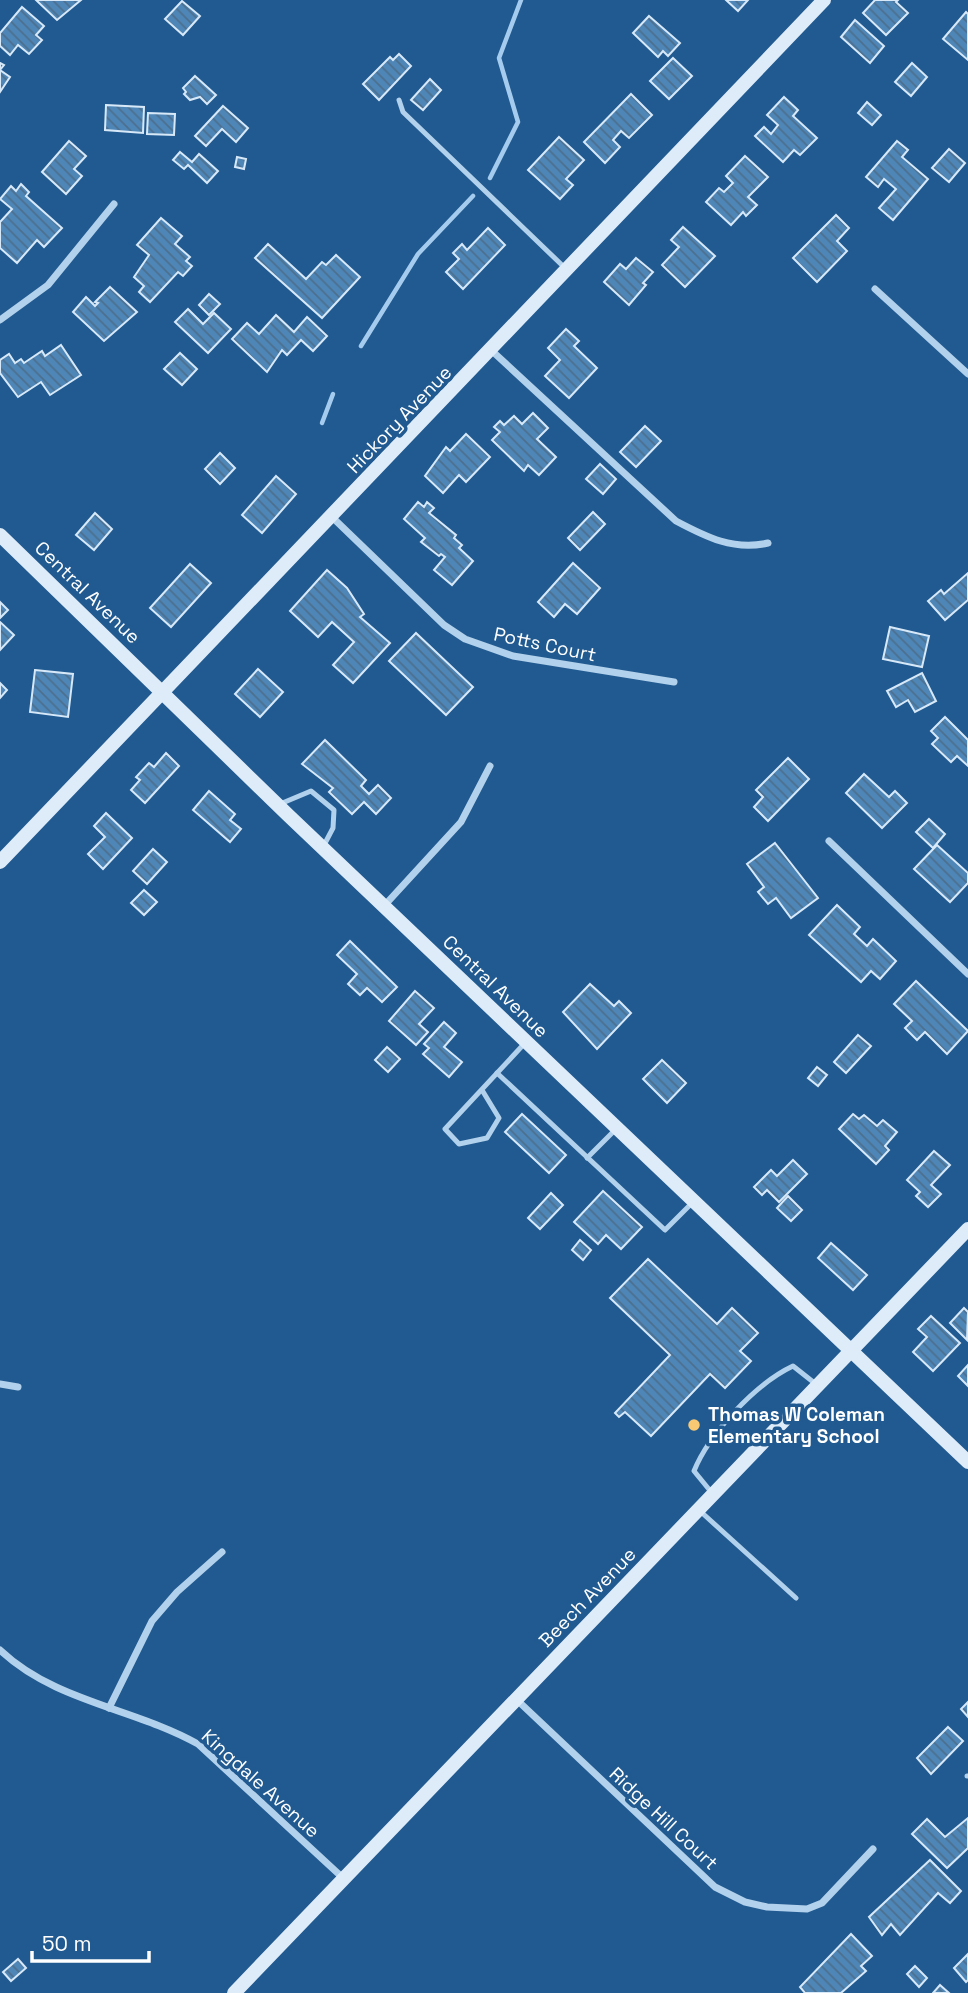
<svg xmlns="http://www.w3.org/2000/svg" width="968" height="1993" font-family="'Space Grotesk',sans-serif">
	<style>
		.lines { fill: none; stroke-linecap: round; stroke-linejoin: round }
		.stream { stroke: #a5ccee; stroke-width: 4.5 }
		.building { fill: url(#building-back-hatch); stroke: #d7e9f9; stroke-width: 2 }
		.lane { stroke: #b2d1ec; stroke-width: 5 }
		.street { stroke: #b2d1ec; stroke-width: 7 }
		.secondary { stroke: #deecf9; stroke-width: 14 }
		.poi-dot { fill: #f9c873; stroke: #215a90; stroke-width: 2.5 }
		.labels { text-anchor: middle; stroke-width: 7; stroke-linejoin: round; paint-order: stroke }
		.street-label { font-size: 19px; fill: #fff; stroke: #215a90 }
		.poi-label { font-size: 19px; font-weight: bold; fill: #fff; stroke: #215a90; text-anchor: start }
	</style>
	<defs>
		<pattern id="building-back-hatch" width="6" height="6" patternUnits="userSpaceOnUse" patternTransform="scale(1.75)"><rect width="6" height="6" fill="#4e86b8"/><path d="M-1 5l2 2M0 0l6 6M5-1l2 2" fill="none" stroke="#4d6f8d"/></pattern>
	</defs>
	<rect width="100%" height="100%" fill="#215a90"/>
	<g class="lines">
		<g class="stream">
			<polyline points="490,178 518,122 499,58 521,0"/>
			<polyline points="361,346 418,254 473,196"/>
			<polyline points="322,423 333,394"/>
		</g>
	</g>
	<g class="building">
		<polygon points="36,0 81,0 57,20"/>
		<polygon points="726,0 748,0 738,11"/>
		<polygon points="875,0 898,0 896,2 908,13 886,35 863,13"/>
		<polygon points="182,1 200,16 183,35 165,19"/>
		<polygon points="22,7 44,26 36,35 42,40 29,54 18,45 10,55 0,46 0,33"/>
		<polygon points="966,12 968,14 968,60 943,39"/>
		<polygon points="649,16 680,43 668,56 663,51 658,57 633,33"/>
		<polygon points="855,20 884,46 870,63 841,37"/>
		<polygon points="399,54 411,66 379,100 363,84 390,57 393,60"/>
		<polygon points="673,58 692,76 669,99 650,81"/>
		<polygon points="0,63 4,65 0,70 10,77 0,92"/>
		<polygon points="912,63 927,77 911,96 895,82"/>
		<polygon points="195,76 216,95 207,104 200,97 190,100 184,94 186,92 183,88"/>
		<polygon points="430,79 441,90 423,110 411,100"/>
		<polygon points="631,94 652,115 629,138 621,131 613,140 620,147 605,163 584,142"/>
		<polygon points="784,97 798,110 793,116 817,138 800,155 794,150 783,162 755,136 764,127 771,134 778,125 767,115"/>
		<polygon points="867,102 881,115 872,125 858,113"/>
		<polygon points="106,105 144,107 143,133 105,130"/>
		<polygon points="223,106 248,128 236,142 222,129 206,146 195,136"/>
		<polygon points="148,113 175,114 174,135 147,134"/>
		<polygon points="559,137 584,160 566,179 573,185 560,199 528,170"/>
		<polygon points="69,141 86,156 74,169 82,176 66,194 42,172"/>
		<polygon points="897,141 908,150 902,157 928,179 893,220 879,208 896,189 884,179 878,187 866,177"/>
		<polygon points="949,149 965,163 949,182 932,168"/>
		<polygon points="180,152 192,162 199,154 218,171 207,183 188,165 184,169 173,160"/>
		<polygon points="745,156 768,177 748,197 757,205 746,216 743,212 731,225 706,202 719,188 724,192 733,183 726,176"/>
		<polygon points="237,157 246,159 244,169 235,167"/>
		<polygon points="21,184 29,192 26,196 62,228 44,247 37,240 17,263 0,248 0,222 12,209 0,199 11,186 16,191"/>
		<polygon points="836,215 849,228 837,241 847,251 817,282 793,258"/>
		<polygon points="161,218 182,236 175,244 190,257 186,261 192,266 183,276 178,272 150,302 139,292 144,286 134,277 149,255 137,245"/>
		<polygon points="683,227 715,256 685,287 662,265 679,247 671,240"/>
		<polygon points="488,228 505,245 463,289 446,272 459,259 453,253 462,244 467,250"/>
		<polygon points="268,244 306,279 322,262 326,265 336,255 360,277 322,318 255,258"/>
		<polygon points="636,258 653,272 643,283 646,285 629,305 604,282 620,264 626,269"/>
		<polygon points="110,287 137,312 104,341 73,312 86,297 95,306 98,303 95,302"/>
		<polygon points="209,294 220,304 209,315 199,305"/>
		<polygon points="188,309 203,324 214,313 231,329 208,353 175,322"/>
		<polygon points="276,315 294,332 307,317 327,336 313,351 301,340 287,355 282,350 267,372 232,339 247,323 259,334"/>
		<polygon points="566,329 579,341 574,346 597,368 569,398 545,376 560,360 548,348"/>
		<polygon points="61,345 81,375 50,395 41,382 18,397 0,373 0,360 9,354 15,363 21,359 24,363 42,351 45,356"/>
		<polygon points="180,353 197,369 182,385 164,369"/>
		<polygon points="533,413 548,428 537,439 556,457 539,475 528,465 524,471 492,440 500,432 494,427 500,421 504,425 514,416 522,424"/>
		<polygon points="645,426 661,441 636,467 620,452"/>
		<polygon points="466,434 490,457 466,482 459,475 443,493 425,476 446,447 450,451"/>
		<polygon points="220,453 235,468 220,484 205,469"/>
		<polygon points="600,464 616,479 603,494 586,479"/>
		<polygon points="276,476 296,494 262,533 242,515"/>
		<polygon points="418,502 424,507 427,502 434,508 429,513 456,535 454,538 462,545 459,548 473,561 452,585 434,570 445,557 441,554 439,556 421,542 425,538 404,519"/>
		<polygon points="593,512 605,524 580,550 568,538"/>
		<polygon points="95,513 112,529 94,550 76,535"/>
		<polygon points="573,563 600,588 577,614 565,604 554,617 538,602"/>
		<polygon points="190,564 211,583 171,627 150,608"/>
		<polygon points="327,570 347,588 364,614 360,617 390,643 353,683 333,665 354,642 332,622 318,637 290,611"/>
		<polygon points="968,573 968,600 945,620 928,601 941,590 944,594"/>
		<polygon points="0,602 8,610 0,618"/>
		<polygon points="0,622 14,635 0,650"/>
		<polygon points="890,627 929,636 922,667 883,659"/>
		<polygon points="416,633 473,687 446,715 389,661"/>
		<polygon points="258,669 283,692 260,717 235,694"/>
		<polygon points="35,670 73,674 68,717 30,712"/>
		<polygon points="922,673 936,701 915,712 908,700 896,707 887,691"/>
		<polygon points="0,683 7,690 0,698"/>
		<polygon points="945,717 968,740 968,766 957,756 951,762 932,744 938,738 931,731"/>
		<polygon points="325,740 366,780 361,786 369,794 378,785 391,798 376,814 364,802 352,814 329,792 333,788 302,764"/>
		<polygon points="166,753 179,766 145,803 131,790 140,780 136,777 149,763 154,767"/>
		<polygon points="788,758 809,779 768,821 754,807 763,797 756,790"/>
		<polygon points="864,774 889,797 895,791 907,803 882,828 846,793"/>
		<polygon points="209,791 235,814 230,820 241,829 230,842 193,810"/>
		<polygon points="106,813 132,838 103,869 88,854 105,837 94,826"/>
		<polygon points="929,819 945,834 933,848 916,832"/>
		<polygon points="775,843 818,898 791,918 776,898 768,904 758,892 764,887 747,864"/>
		<polygon points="937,845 968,873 968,883 950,902 914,869"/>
		<polygon points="153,849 167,862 147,884 133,871"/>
		<polygon points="144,890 157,902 144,915 131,903"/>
		<polygon points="837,905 860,927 854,934 867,946 873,939 896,961 880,979 871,971 861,982 809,935"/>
		<polygon points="350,941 397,987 382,1002 367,988 360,995 348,984 357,974 337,955"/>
		<polygon points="916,981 968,1031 947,1054 925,1032 917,1040 905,1028 912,1021 894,1004"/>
		<polygon points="590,984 614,1006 619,1001 631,1013 597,1049 563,1012"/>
		<polygon points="415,991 434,1008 419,1024 428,1032 416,1045 389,1021"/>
		<polygon points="444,1022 456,1033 444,1047 462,1062 449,1077 423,1054 429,1048 424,1044"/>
		<polygon points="858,1035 871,1046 846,1073 834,1062"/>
		<polygon points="387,1047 400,1059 388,1072 375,1060"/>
		<polygon points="662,1060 686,1083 667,1103 643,1079"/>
		<polygon points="817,1067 827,1075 818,1086 808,1078"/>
		<polygon points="522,1114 566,1155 549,1173 505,1132"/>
		<polygon points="853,1114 859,1119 864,1115 877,1126 883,1120 897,1132 885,1146 889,1150 876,1164 839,1129"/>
		<polygon points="934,1151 950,1165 931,1185 941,1194 928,1207 916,1196 920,1192 907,1180"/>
		<polygon points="793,1160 807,1174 779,1202 767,1190 762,1195 754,1187 771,1170 777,1176"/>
		<polygon points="603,1191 642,1227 621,1249 606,1235 598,1244 574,1222"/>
		<polygon points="551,1193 563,1205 540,1229 528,1218"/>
		<polygon points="788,1196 802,1210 791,1221 777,1208"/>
		<polygon points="580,1240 591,1250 583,1260 572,1250"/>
		<polygon points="831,1243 867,1275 853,1290 818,1258"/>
		<polygon points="648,1259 717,1324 732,1308 758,1333 740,1351 751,1361 725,1388 710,1374 651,1436 625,1412 619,1417 615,1413 670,1355 610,1298"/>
		<polygon points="964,1308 968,1312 967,1340 950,1323"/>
		<polygon points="931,1316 960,1343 933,1371 913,1352 927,1337 918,1329"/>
		<polygon points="968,1365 968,1386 958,1376"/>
		<polygon points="968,1702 968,1717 961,1709"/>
		<polygon points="948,1727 963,1741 931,1774 917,1758"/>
		<polygon points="968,1818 968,1848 947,1868 912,1834 927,1819 945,1837"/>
		<polygon points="930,1860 961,1891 950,1903 938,1893 900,1935 891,1924 882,1935 869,1917"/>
		<polygon points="851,1934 872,1956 861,1966 866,1971 841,1993 805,1993 800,1987"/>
		<polygon points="968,1954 968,1980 966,1982 954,1968"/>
		<polygon points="18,1959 26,1968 11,1981 3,1972"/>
		<polygon points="915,1966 927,1978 919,1987 907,1974"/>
		<polygon points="940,1985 949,1993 933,1993"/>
	</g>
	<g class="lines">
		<g class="lane">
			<polyline points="399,100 403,112 565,268"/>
			<polyline points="280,804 311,791 334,810 333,828 323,847"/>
			<polyline points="497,1073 665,1230 693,1202"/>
			<polyline points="482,1090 499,1118 487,1138 459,1144 445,1129 524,1044"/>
			<polyline points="587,1158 615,1130"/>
			<path d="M712,1493L694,1471C709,1434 755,1384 793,1366L817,1385"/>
			<polyline points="700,1511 796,1598"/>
			<polyline points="967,1776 968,1776"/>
		</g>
		<g class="street">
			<polyline points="875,289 968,374"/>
			<polyline points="0,320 48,285 114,204"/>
			<path d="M491,350L676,521C706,537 734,551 768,543"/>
			<polyline points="332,517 444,625 465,639 513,656 674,682"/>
			<polyline points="829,841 968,974"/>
			<polyline points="384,906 461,822 490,766"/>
			<polyline points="0,1384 18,1387"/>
			<path d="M0,1650C55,1702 134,1708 198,1744L343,1878"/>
			<polyline points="517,1700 715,1887 745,1902 767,1907 807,1909 822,1903 873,1849"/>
			<polyline points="109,1708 152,1621 177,1592 222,1552"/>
		</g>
		<g class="secondary">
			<polyline points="0,535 288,815 968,1462"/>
			<polyline points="0,862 824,0"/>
			<polyline points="234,1993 968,1229"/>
		</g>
	</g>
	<circle class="poi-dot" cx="694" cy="1425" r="7"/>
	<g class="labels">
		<g class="street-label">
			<text transform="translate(399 419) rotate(-46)" y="7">Hickory Avenue</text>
			<text transform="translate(88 592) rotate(44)" y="7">Central Avenue</text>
			<text transform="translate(545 644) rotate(12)" y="7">Potts Court</text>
			<text transform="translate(496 986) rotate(44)" y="7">Central Avenue</text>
			<text transform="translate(587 1597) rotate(-46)" y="7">Beech Avenue</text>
			<text transform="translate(261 1783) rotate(42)" y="7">Kingdale Avenue</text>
			<text transform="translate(664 1818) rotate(43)" y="7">Ridge Hill Court</text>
		</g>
		<g class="poi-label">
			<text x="708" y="1421">Thomas W Coleman<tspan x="708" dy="22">Elementary School</tspan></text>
		</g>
	</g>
	<path d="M32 1951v10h117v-10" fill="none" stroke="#ffffff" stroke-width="3.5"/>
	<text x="42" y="1951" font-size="21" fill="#ffffff" stroke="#215a90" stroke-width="5" paint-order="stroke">50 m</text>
</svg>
